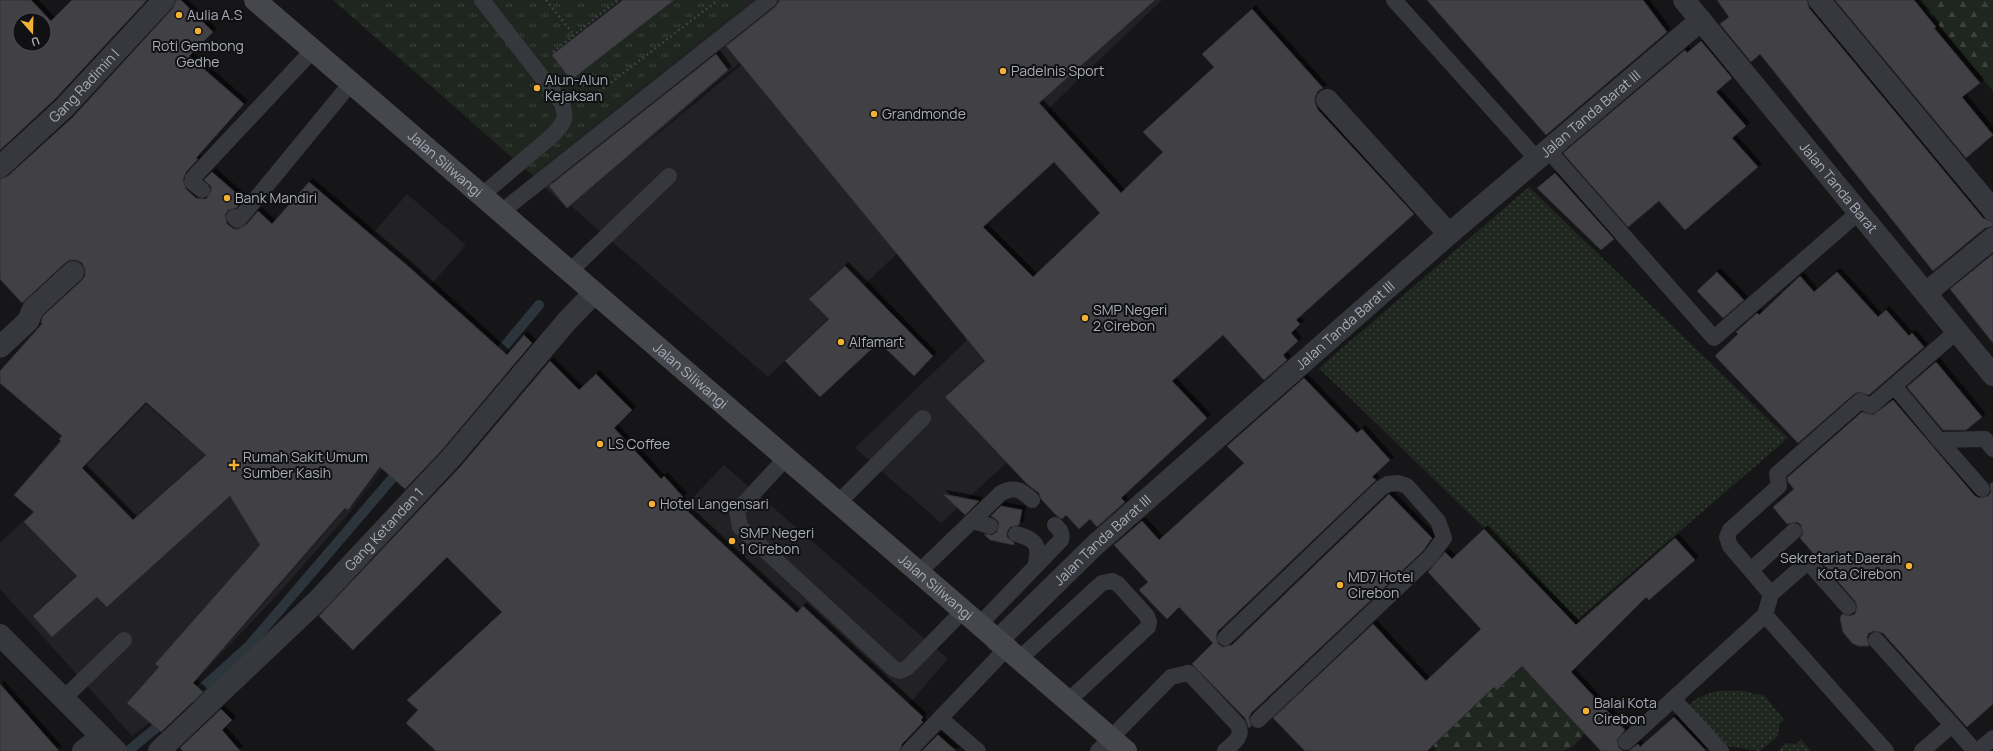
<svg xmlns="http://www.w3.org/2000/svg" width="1993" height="751" font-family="Manrope,sans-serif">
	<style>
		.built { fill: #222225 }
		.grass { fill: url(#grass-dots) }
		.forest { fill: url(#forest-firs) }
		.park { fill: url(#park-tufts) }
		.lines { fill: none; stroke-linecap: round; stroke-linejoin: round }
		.stream { stroke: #2c353c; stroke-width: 10 }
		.building { fill: #404145; stroke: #303034; fill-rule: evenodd; filter: url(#shadow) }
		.path { stroke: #3d3f44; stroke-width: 2.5; stroke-dasharray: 2 3; stroke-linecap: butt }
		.lane { stroke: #37383d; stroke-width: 16 }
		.street { stroke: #37383d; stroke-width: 22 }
		.secondary { stroke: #45474d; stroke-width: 22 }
		.poi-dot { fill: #f2b134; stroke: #111113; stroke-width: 1.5 }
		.labels { text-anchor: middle; stroke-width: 4; stroke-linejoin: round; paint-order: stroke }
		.poi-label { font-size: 14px; fill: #a8adb8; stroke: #111113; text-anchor: start }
		.street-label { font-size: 14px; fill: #a8adb8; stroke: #111113 }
	</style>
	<defs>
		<pattern id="grass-dots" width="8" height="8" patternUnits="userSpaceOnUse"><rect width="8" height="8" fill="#1e261f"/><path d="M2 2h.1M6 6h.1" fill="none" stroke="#3c433d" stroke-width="1.8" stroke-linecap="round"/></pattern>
		<pattern id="forest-firs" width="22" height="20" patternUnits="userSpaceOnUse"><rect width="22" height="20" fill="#1e261f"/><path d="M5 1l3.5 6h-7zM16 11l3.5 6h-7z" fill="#3c433d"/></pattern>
		<pattern id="park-tufts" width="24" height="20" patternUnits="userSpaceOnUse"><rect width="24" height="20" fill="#1e261f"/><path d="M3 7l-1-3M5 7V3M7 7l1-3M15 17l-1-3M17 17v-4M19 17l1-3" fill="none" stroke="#3c433d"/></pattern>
		<filter id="shadow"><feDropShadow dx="3.5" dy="-3.5" stdDeviation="0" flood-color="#0009"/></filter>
	</defs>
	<rect width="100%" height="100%" fill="#161618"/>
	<g class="built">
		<polygon points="751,0 818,0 716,82 636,152 820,0 1162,0 768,377 571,206 568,209 532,175"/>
		<polygon points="1203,113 1050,423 941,523 855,448"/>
		<polygon points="407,194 466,245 318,413 383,468 350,512 279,593 174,704 132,736 0,589 0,543 83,464 86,466 146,404 181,435 185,432 193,439"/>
		<polygon points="724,465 948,659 868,751 578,617"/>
	</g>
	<g class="grass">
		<polygon points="1529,187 1788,438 1578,619 1319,368"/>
		<polygon points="1715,691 1744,691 1765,696 1784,720 1779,724 1778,736 1760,751 1720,745 1686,708 1696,699"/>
		<polygon points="1801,739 1811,751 1778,751 1786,743 1796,744"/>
	</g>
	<g class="forest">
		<polygon points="1918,0 1993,0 1993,91"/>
		<path d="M1516,655L1586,731C1580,740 1573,749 1562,751H1436L1431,739Z"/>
	</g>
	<polygon class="park" points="333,0 751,0 532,175"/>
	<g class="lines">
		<g class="stream">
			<polyline points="493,360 539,305"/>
			<polyline points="191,698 249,646 401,468"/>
			<polyline points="128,751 167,719"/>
		</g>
	</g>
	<g class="building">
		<path d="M0,0H31L51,21L72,0H147L55,99L0,150ZM20,20H44V44H20Z"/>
		<path d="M176,0H181L213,32L189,56L244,104L196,158L198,159L186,172L183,180L186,189L196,198L206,199L211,191V186L204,180L212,172L243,199L236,208L228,210L225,215L227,224L234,229H238L247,224L258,211L272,224L309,182L409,267L507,355L524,335L532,343L442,450L405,489L380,467L348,510L345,508L193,683L203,692L161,732L127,703L159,667L155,664L260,545L230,496L107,607L97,597L52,637L33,616L77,576L24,522L34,512L14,495L61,441L59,439L62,436L0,383V371L42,324L41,322L43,316L81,281L85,276V270L82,263L76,260H70L65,263L22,303L0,279V179L8,176L73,117L173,8ZM146,402L206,455L133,520L82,468Z"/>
		<polygon points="623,0 674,0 571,80 552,55"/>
		<path d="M780,0H1155L1039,103L1121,193L1163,152L1143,132L1214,67L1202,54L1252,9L1323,88L1318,91L1315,97V103L1318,110L1414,214L1296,320L1300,324L1291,333L1298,341L1283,355L1287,360L1264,380L1223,335L1172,381L1207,418L1121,498L1125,502L1097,527L1090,519L1079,529L1066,515L1062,519L1057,516L1041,499L1039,493L1027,484L945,397L985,361L726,46L775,7ZM1054,162L1100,213L1033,277L983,227Z"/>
		<polygon points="1427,0 1643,0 1667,32 1546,135"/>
		<polygon points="1717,0 1807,0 1809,8 1983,218 1993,222 1993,226 1985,228 1933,271 1760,54 1751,62 1720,24 1729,17"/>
		<polygon points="1835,0 1914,0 1936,27 1934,28 1980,83 1962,97 1993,135 1966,158"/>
		<polygon points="1701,41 1732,78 1716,92 1746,126 1732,138 1758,167 1685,230 1659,201 1628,227 1563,153 1685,50 1687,53"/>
		<polygon points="716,54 728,70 567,208 549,186"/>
		<polygon points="1555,173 1614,239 1601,250 1537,188"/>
		<polygon points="1993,254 1993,343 1950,289"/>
		<polygon points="845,266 933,356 914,376 879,342 820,397 785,361 829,319 809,299"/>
		<polygon points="1717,272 1744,300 1723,318 1697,291"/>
		<polygon points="1837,272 1878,317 1886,310 1909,336 1912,333 1924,347 1869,395 1859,392 1854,394 1798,443 1715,356 1738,334 1736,332 1757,313 1759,315 1800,276 1814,292"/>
		<polygon points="550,361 579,390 596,374 632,410 614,428 661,479 664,476 683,497 679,500 684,504 682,506 797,613 803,606 923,717 921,720 923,722 902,744 900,751 436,751 406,723 418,710 407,700 502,612 447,557 353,650 319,616 460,467"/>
		<polygon points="1936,362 1982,417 1966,430 1943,430 1907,387"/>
		<polygon points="1304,378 1357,433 1362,429 1390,460 1372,477 1376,480 1218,631 1216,636 1218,644 1223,647 1232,645 1389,494 1432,538 1423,551 1251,713 1249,718 1251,726 1249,728 1245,718 1192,664 1213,643 1179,607 1167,619 1139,590 1148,582 1114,545 1142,521 1159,540 1244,463 1227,446"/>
		<polygon points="1893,400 1975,496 1979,498 1988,496 1991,492 1990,484 1993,482 1993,704 1967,727 1883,633 1874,631 1869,633 1867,637 1869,646 1858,646 1852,643 1843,632 1840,618 1842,614 1850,616 1855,614 1857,606 1855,601 1800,538 1803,534 1801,525 1797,522 1787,524 1773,507 1794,489 1788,482 1787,478 1862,412 1873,415"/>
		<polygon points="943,494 979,501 965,515"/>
		<polygon points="1001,506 1022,510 1019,525 1010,527 1007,532 1007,537 1014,543 1014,545 990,540 984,534 992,535 997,532 999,523 996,519 991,516"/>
		<polygon points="1484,529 1576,625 1675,538 1695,560 1649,600 1646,597 1571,672 1625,730 1617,740 1619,748 1623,751 1601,751 1522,666 1497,690 1494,687 1427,751 1305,751 1273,718 1373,624 1426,681 1481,629 1428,572 1445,552 1452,559"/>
		<polygon points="0,684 59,751 0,751"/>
		<polygon points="221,709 232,720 222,730 240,751 183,751 180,748"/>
		<polygon points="1674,717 1706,751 1629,751 1638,744 1640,747"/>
		<polygon points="938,735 956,751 922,751"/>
	</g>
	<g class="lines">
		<g class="path">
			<polyline points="546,0 574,35"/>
			<polyline points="553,52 618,0"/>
			<polyline points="587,101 718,0"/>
		</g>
		<g class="lane">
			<polyline points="1394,0 1537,159"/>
			<polyline points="1548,150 1714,338 1859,212"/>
			<polyline points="202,190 192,182 193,178 313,50"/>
			<path d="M481,196L554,134C565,121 567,120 562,103L482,0"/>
			<polyline points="501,212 769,0"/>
			<polyline points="234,217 237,220 240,218 351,83"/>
			<polyline points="569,272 669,176"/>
			<polyline points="1894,386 1939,440 1985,439 1993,449"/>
			<polyline points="1939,440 1982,489"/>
			<polyline points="786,458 737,511 740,527 894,669 900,671 907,668 963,611"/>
			<polyline points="838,503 923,418"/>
			<polyline points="972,521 990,526"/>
			<path d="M1016,534C1038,539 1040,547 1035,567"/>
			<polyline points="1751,570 1794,531"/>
			<path d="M918,573L1001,493C1014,486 1022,490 1032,500"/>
			<polyline points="1771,594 1803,566 1810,564 1848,607"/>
			<polyline points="1765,615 1886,751"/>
			<path d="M979,625L1061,540C1063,533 1060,530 1055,525"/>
			<polyline points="1225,638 1381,488 1388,484 1398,483 1407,486 1438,521 1444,538 1430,557 1258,720"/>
			<polyline points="1876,640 1952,725"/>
			<polyline points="1019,659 1102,583 1112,581 1118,584 1147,616 1149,622 1148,627 1068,701"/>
			<path d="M1189,673L1238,725C1244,737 1233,743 1225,751"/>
			<polyline points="63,699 124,640"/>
			<polyline points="1673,699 1721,751"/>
			<polyline points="940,718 978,751"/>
			<polyline points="1626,742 1765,615 1771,594 1730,546 1727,537 1730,530 1779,486 1777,474 1860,401 1871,406 1957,331"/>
			<polyline points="909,751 1006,649"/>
			<polyline points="1098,751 1171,677 1188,673"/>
			<polyline points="1922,751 1952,725 1975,751 1980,749 1993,738"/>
		</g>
		<g class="street">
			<path id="s1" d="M1684,0L1993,375"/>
			<polyline points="1819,0 1993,210"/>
			<polyline points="1327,100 1449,234"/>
			<path id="s2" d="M0,167L64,108L164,0"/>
			<polyline points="1926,293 1993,238"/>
			<polyline points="0,347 28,321 33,309 73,272"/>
			<polyline points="0,635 116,751"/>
			<path id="s3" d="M997,641L1095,545L1449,234L1701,20"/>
			<polyline points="83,751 101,737"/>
			<path id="s4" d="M159,751L318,600L451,458L567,321L594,293"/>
		</g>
		<path class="secondary" id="s5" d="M255,0L1126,751"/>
	</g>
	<g class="poi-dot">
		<circle cx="179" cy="15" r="4"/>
		<circle cx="198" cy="31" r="4"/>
		<circle cx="1003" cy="71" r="4"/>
		<circle cx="537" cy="88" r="4"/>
		<circle cx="874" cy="114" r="4"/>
		<circle cx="227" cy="198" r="4"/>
		<circle cx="1085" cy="318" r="4"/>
		<circle cx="841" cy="342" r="4"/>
		<circle cx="600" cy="444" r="4"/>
		<path d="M232 459h4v4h4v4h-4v4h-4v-4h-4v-4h4z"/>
		<circle cx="652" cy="504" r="4"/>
		<circle cx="732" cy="541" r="4"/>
		<circle cx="1909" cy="566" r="4"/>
		<circle cx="1340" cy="585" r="4"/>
		<circle cx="1586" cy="711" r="4"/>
	</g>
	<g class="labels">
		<g class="poi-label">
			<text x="187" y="20">Aulia A.S</text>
			<text x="198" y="51" text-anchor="middle">Roti Gembong<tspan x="198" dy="16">Gedhe</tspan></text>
			<text x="1011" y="76">Padelnis Sport</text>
			<text x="545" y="85">Alun-Alun<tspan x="545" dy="16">Kejaksan</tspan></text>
			<text x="882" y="119">Grandmonde</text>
			<text x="235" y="203">Bank Mandiri</text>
			<text x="1093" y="315">SMP Negeri<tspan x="1093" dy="16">2 Cirebon</tspan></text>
			<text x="849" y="347">Alfamart</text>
			<text x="608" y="449">LS Coffee</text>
			<text x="243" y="462">Rumah Sakit Umum<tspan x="243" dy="16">Sumber Kasih</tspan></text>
			<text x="660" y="509">Hotel Langensari</text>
			<text x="740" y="538">SMP Negeri<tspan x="740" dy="16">1 Cirebon</tspan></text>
			<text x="1901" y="563" text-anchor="end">Sekretariat Daerah<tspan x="1901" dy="16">Kota Cirebon</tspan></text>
			<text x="1348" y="582">MD7 Hotel<tspan x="1348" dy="16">Cirebon</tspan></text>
			<text x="1594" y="708">Balai Kota<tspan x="1594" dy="16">Cirebon</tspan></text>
		</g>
		<g class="street-label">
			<text dy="5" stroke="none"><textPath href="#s2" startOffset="117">Gang Radimin l</textPath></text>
			<text dy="5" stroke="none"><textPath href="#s3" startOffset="794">Jalan Tanda Barat III</textPath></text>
			<text dy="5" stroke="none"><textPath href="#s5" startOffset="251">Jalan Siliwangi</textPath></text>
			<text dy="5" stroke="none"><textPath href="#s1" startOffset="243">Jalan Tanda Barat</textPath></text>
			<text dy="5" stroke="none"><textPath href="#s3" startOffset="470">Jalan Tanda Barat III</textPath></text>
			<text dy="5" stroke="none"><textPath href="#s5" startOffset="575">Jalan Siliwangi</textPath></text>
			<text dy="5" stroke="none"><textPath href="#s4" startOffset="316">Gang Ketandan 1</textPath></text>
			<text dy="5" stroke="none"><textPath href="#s3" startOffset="146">Jalan Tanda Barat III</textPath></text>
			<text dy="5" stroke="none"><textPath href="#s5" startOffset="899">Jalan Siliwangi</textPath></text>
		</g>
	</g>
	<g transform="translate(32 32) rotate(160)"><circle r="19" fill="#111113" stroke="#4d4f55"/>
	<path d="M0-3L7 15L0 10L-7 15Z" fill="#f2b134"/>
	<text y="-6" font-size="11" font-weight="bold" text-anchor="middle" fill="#a8adb8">U</text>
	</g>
</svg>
